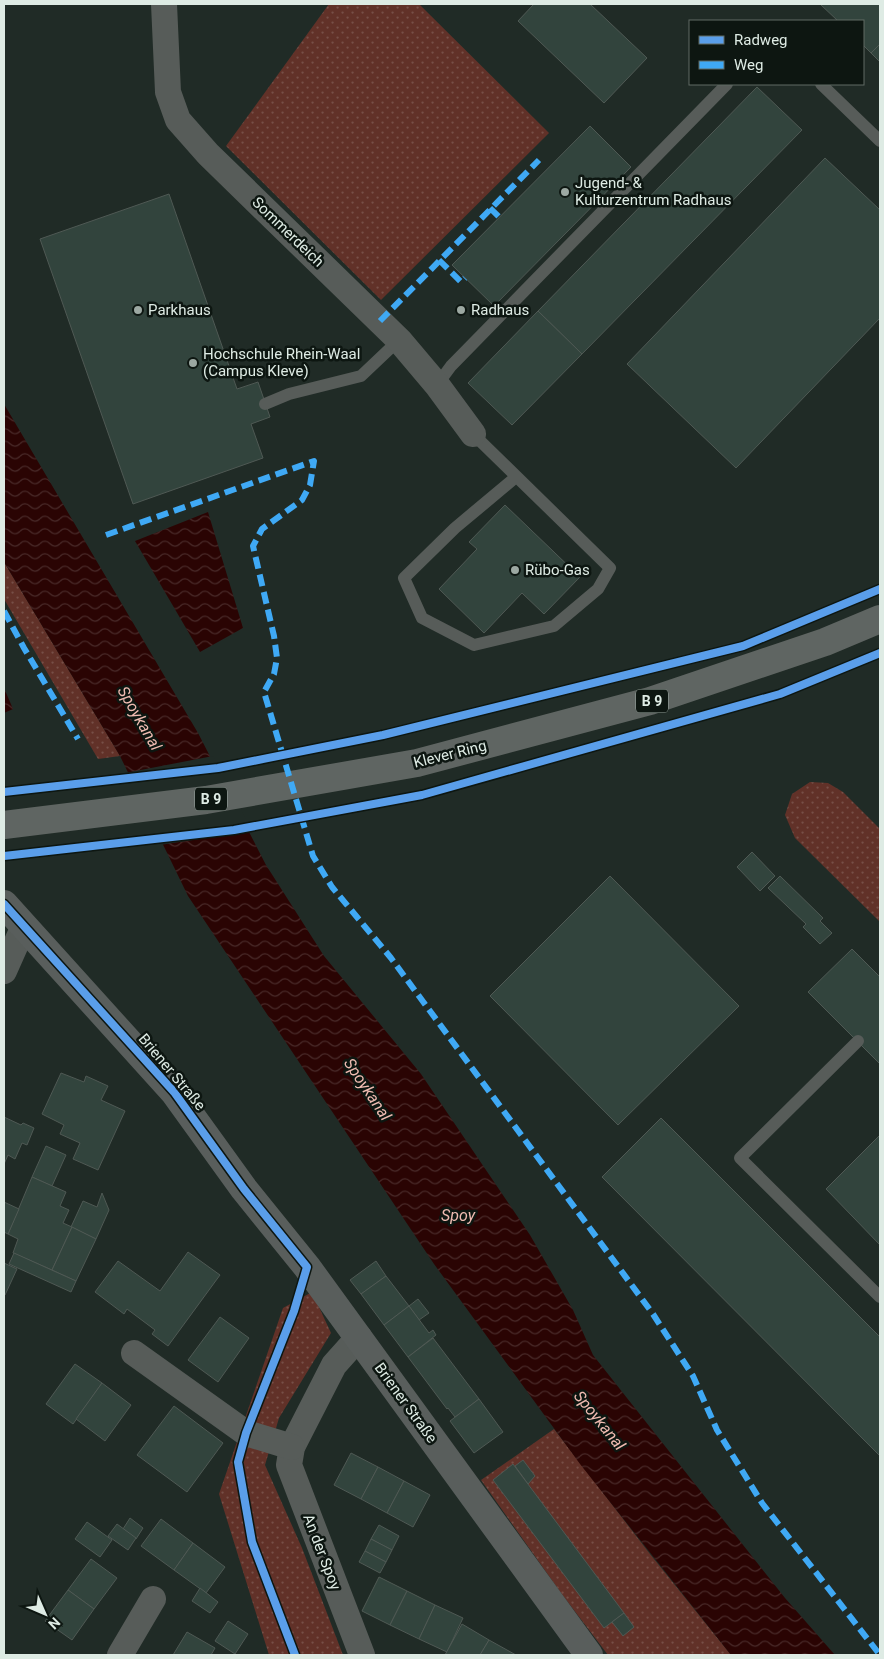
<svg xmlns="http://www.w3.org/2000/svg" width="884" height="1659" font-family="Roboto,sans-serif">
	<style>
		.grass { fill: url(#grass-dots) }
		.water { fill: url(#water-waves) }
		.pier { fill: #202b26 }
		.building { fill: #32443d; stroke: #4f5954 }
		.lines { fill: none; stroke-linecap: round; stroke-linejoin: round }
		.lane { stroke: #575c59; stroke-width: 12 }
		.street { stroke: #575c59; stroke-width: 26 }
		.secondary { stroke: #595e5c; stroke-width: 28 }
		.primary { stroke: #5f6562; stroke-width: 28 }
		.quiet { stroke: #3fa9f5; stroke-width: 6; stroke-dasharray: 12 6; stroke-linecap: butt }
		.cycleway-casing { stroke: #0d1611; stroke-width: 11 }
		.cycleway { stroke: #5a9eea; stroke-width: 8 }
		.poi-dot { fill: #9ca8a2; stroke: #0d1611; stroke-width: 2 }
		.labels { text-anchor: middle; stroke-width: 5; stroke-linejoin: round; paint-order: stroke }
		.shield { fill: #0d1611; stroke: #9faba5; stroke-width: 1 }
		.shield-label { font-size: 14px; font-weight: bold; fill: #deebe4 }
		.poi-label { font-size: 15px; fill: #deebe4; stroke: #0d1611; text-anchor: start }
		.street-label { font-size: 15px; fill: #deebe4; stroke: #0d1611 }
		.water-label { font-size: 16px; font-style: italic; fill: #efbbb1; stroke: #0d1611 }
	</style>
	<defs>
		<pattern id="grass-dots" width="8" height="8" patternUnits="userSpaceOnUse" patternTransform="scale(1.25)"><rect width="8" height="8" fill="#613128"/><path d="M2 2h.1M6 6h.1" fill="none" stroke="#774f47" stroke-width="1.8" stroke-linecap="round"/></pattern>
		<pattern id="water-waves" width="16" height="10" patternUnits="userSpaceOnUse" patternTransform="scale(1.25)"><rect width="16" height="10" fill="#2a0403"/><path d="M0 5q4-4 8 0t8 0" fill="none" stroke="#482928"/></pattern>
	</defs>
	<rect width="100%" height="100%" fill="#202b26"/>
	<g class="grass">
		<polygon points="329,4 419,4 549,133 381,300 226,146"/>
		<polygon points="4,562 120,756 98,759 4,599"/>
		<polygon points="810,782 828,783 843,792 880,829 880,922 795,838 785,815 792,794"/>
		<polygon points="312,1292 331,1333 279,1418 265,1465 302,1548 343,1655 269,1655 219,1494 283,1308"/>
		<polygon points="554,1429 650,1554 731,1655 608,1655 561,1593 481,1480"/>
	</g>
	<g class="water">
		<polygon points="4,404 198,733 266,865 324,956 421,1074 530,1235 573,1310 593,1355 785,1598 835,1655 731,1655 580,1464 434,1264 188,896 120,756 4,562"/>
		<polygon points="208,512 243,628 200,652 135,541"/>
		<polygon points="4,688 13,709 4,713"/>
	</g>
	<polygon class="pier" points="213,756 252,831 160,845 125,773"/>
	<g class="building">
		<polygon points="534,4 590,4 647,58 604,103 518,21"/>
		<polygon points="820,4 880,4 880,44 871,53 863,45 863,21 838,21"/>
		<polygon points="880,44 880,62 871,53"/>
		<polygon points="757,87 802,130 582,354 538,311"/>
		<polygon points="590,126 631,167 494,306 452,265"/>
		<polygon points="825,158 880,210 880,318 736,468 627,364"/>
		<polygon points="169,194 237,389 258,382 270,417 251,424 263,458 133,504 40,239"/>
		<polygon points="538,311 582,354 512,425 468,383"/>
		<polygon points="505,505 580,577 544,614 522,593 484,633 439,589 477,549 469,542"/>
		<polygon points="752,852 775,876 760,891 737,867"/>
		<polygon points="610,876 739,1006 618,1125 490,996"/>
		<polygon points="780,876 823,918 820,921 832,933 820,944 803,927 806,924 768,888"/>
		<polygon points="852,949 880,977 880,1064 808,992"/>
		<polygon points="61,1073 84,1082 86,1076 108,1086 101,1100 125,1111 98,1170 73,1159 80,1143 60,1134 64,1125 42,1114"/>
		<polygon points="4,1117 21,1125 23,1123 34,1128 27,1145 22,1143 15,1159 8,1155 4,1164"/>
		<polygon points="661,1118 880,1337 880,1456 602,1177"/>
		<polygon points="880,1135 880,1245 826,1189"/>
		<polygon points="46,1146 66,1155 52,1186 32,1177"/>
		<polygon points="32,1177 66,1192 60,1206 69,1210 63,1223 72,1227 52,1270 13,1253 18,1239 8,1234"/>
		<polygon points="102,1193 109,1210 96,1239 71,1227 83,1201 97,1207"/>
		<polygon points="4,1202 19,1209 8,1234 4,1232"/>
		<polygon points="72,1227 96,1239 76,1281 52,1270"/>
		<polygon points="188,1252 220,1275 168,1346 152,1334 155,1330 127,1309 124,1314 95,1292 118,1261 160,1291"/>
		<polygon points="14,1253 76,1281 71,1292 9,1264"/>
		<polygon points="376,1261 386,1276 361,1294 350,1280"/>
		<polygon points="4,1263 17,1269 5,1295 4,1294"/>
		<polygon points="386,1276 409,1306 384,1325 361,1294"/>
		<polygon points="418,1299 429,1313 419,1320 409,1306"/>
		<polygon points="409,1306 429,1333 433,1330 436,1335 408,1357 384,1325"/>
		<polygon points="220,1317 249,1338 218,1382 188,1360"/>
		<polygon points="433,1338 479,1399 455,1417 448,1408 447,1409 408,1357"/>
		<polygon points="75,1364 102,1383 73,1424 46,1404"/>
		<polygon points="102,1383 131,1405 105,1441 76,1419"/>
		<polygon points="479,1399 503,1432 474,1453 450,1421"/>
		<polygon points="174,1406 223,1443 187,1492 137,1455"/>
		<polygon points="351,1453 378,1467 361,1499 334,1485"/>
		<polygon points="523,1460 535,1476 528,1484 515,1466"/>
		<polygon points="513,1464 624,1613 604,1628 493,1480"/>
		<polygon points="378,1467 404,1481 387,1513 361,1499"/>
		<polygon points="404,1481 430,1495 413,1527 387,1513"/>
		<polygon points="130,1518 143,1528 136,1539 123,1529"/>
		<polygon points="161,1519 193,1543 174,1570 141,1546"/>
		<polygon points="87,1522 112,1540 100,1557 75,1539"/>
		<polygon points="117,1524 136,1538 128,1550 108,1536"/>
		<polygon points="379,1525 399,1536 392,1550 371,1539"/>
		<polygon points="371,1539 392,1550 386,1562 365,1551"/>
		<polygon points="193,1543 225,1567 206,1593 174,1570"/>
		<polygon points="365,1551 386,1562 380,1573 359,1562"/>
		<polygon points="91,1559 117,1578 94,1609 68,1590"/>
		<polygon points="379,1577 407,1591 390,1625 362,1611"/>
		<polygon points="200,1588 218,1602 210,1613 192,1601"/>
		<polygon points="68,1590 94,1609 72,1640 45,1621"/>
		<polygon points="407,1591 435,1605 419,1639 390,1625"/>
		<polygon points="435,1605 463,1618 447,1652 419,1639"/>
		<polygon points="624,1613 634,1627 623,1636 612,1622"/>
		<polygon points="228,1621 248,1634 235,1654 215,1641"/>
		<polygon points="462,1624 489,1640 480,1655 445,1655"/>
		<polygon points="187,1632 215,1648 211,1655 173,1655"/>
		<polygon points="489,1640 516,1655 480,1655"/>
	</g>
	<g class="lines">
		<g class="lane">
			<polyline points="821,84 880,141"/>
			<polyline points="437,385 451,366 727,84"/>
			<polyline points="265,404 289,394 361,376 399,340"/>
			<polyline points="473,434 610,568 598,589 554,626 474,645 422,618 404,578 455,528 516,477"/>
			<polyline points="858,1041 740,1158 880,1297"/>
		</g>
		<g class="street">
			<polyline points="164,4 168,92 178,120 208,154 399,340 437,385 473,434"/>
			<polyline points="4,971 24,926"/>
			<polyline points="359,1337 334,1365 292,1447 289,1465 362,1655"/>
			<polyline points="134,1353 246,1433 292,1447"/>
			<polyline points="120,1655 153,1599"/>
		</g>
		<polyline class="secondary" points="4,904 174,1092 244,1189 307,1267 589,1655"/>
		<polyline class="primary" points="4,825 206,800 417,763 650,701 825,642 880,619"/>
		<g class="quiet">
			<polyline points="490,208 499,217"/>
			<polyline points="439,260 461,282 465,278"/>
			<polyline points="380,321 539,160"/>
			<polyline points="106,535 314,461 310,485 302,500 262,529 253,546 274,636 277,658 274,674 264,692 313,856 332,887 391,958 653,1314 693,1376 717,1430 762,1503 880,1655"/>
			<polyline points="4,611 24,648 78,739"/>
		</g>
		<defs>
			<g id="cycleway">
				<polyline points="4,792 218,768 383,735 743,646 880,589"/>
				<polyline points="4,856 234,830 422,795 780,694 880,653"/>
				<polyline points="4,904 174,1092 244,1189 307,1267 294,1311 246,1433 238,1462 252,1542 295,1655"/>
			</g>
		</defs>
		<use href="#cycleway" class="cycleway-casing"/>
		<use href="#cycleway" class="cycleway"/>
	</g>
	<g class="poi-dot">
		<circle cx="565" cy="192" r="5"/>
		<circle cx="138" cy="310" r="5"/>
		<circle cx="461" cy="310" r="5"/>
		<circle cx="193" cy="363" r="5"/>
		<circle cx="515" cy="570" r="5"/>
	</g>
	<g class="labels">
		<g class="shield">
			<rect x="636" y="689.5" width="32" height="23" rx="4"/>
			<rect x="195" y="787.5" width="32" height="23" rx="4"/>
		</g>
		<g class="shield-label">
			<text x="652" y="706">B 9</text>
			<text x="211" y="804">B 9</text>
		</g>
		<g class="poi-label">
			<text x="575" y="188">Jugend- &amp;<tspan x="575" dy="17">Kulturzentrum Radhaus</tspan></text>
			<text x="148" y="315">Parkhaus</text>
			<text x="471" y="315">Radhaus</text>
			<text x="203" y="359">Hochschule Rhein-Waal<tspan x="203" dy="17">(Campus Kleve)</tspan></text>
			<text x="525" y="575">Rübo-Gas</text>
		</g>
		<g class="street-label">
			<text transform="translate(288 232) rotate(44)" y="5">Sommerdeich</text>
			<text transform="translate(450 754) rotate(-14)" y="5">Klever Ring</text>
			<text transform="translate(172 1072) rotate(50)" y="5">Briener Straße</text>
			<text transform="translate(406 1403) rotate(54)" y="5">Briener Straße</text>
			<text transform="translate(322 1552) rotate(69)" y="5">An der Spoy</text>
		</g>
		<g class="water-label">
			<text transform="translate(140 718) rotate(60)" y="6">Spoykanal</text>
			<text transform="translate(368 1089) rotate(56)" y="6">Spoykanal</text>
			<text x="458" y="1221">Spoy</text>
			<text transform="translate(600 1420) rotate(51)" y="6">Spoykanal</text>
		</g>
	</g>
	<rect width="884" height="1659" fill="none" stroke="#deebe4" stroke-width="10"/>
	<rect x="689" y="20" width="175" height="65" fill="#0d1611" stroke="#616b65"/>
	<rect x="699" y="36" width="25" height="8" fill="#5a9eea" stroke="#616b65"/>
	<text x="734" y="45" font-size="15" fill="#deebe4">Radweg</text>
	<rect x="699" y="61" width="25" height="8" fill="#3fa9f5" stroke="#616b65"/>
	<text x="734" y="70" font-size="15" fill="#deebe4">Weg</text>
	<g transform="translate(45 1614) rotate(135)" stroke="#0d1611" stroke-width="4" paint-order="stroke">
	<path d="M0-4L9 19L0 12L-9 19Z" fill="#deebe4"/>
	<text y="-8" font-size="14" font-weight="bold" text-anchor="middle" fill="#deebe4">N</text>
	</g>
</svg>
